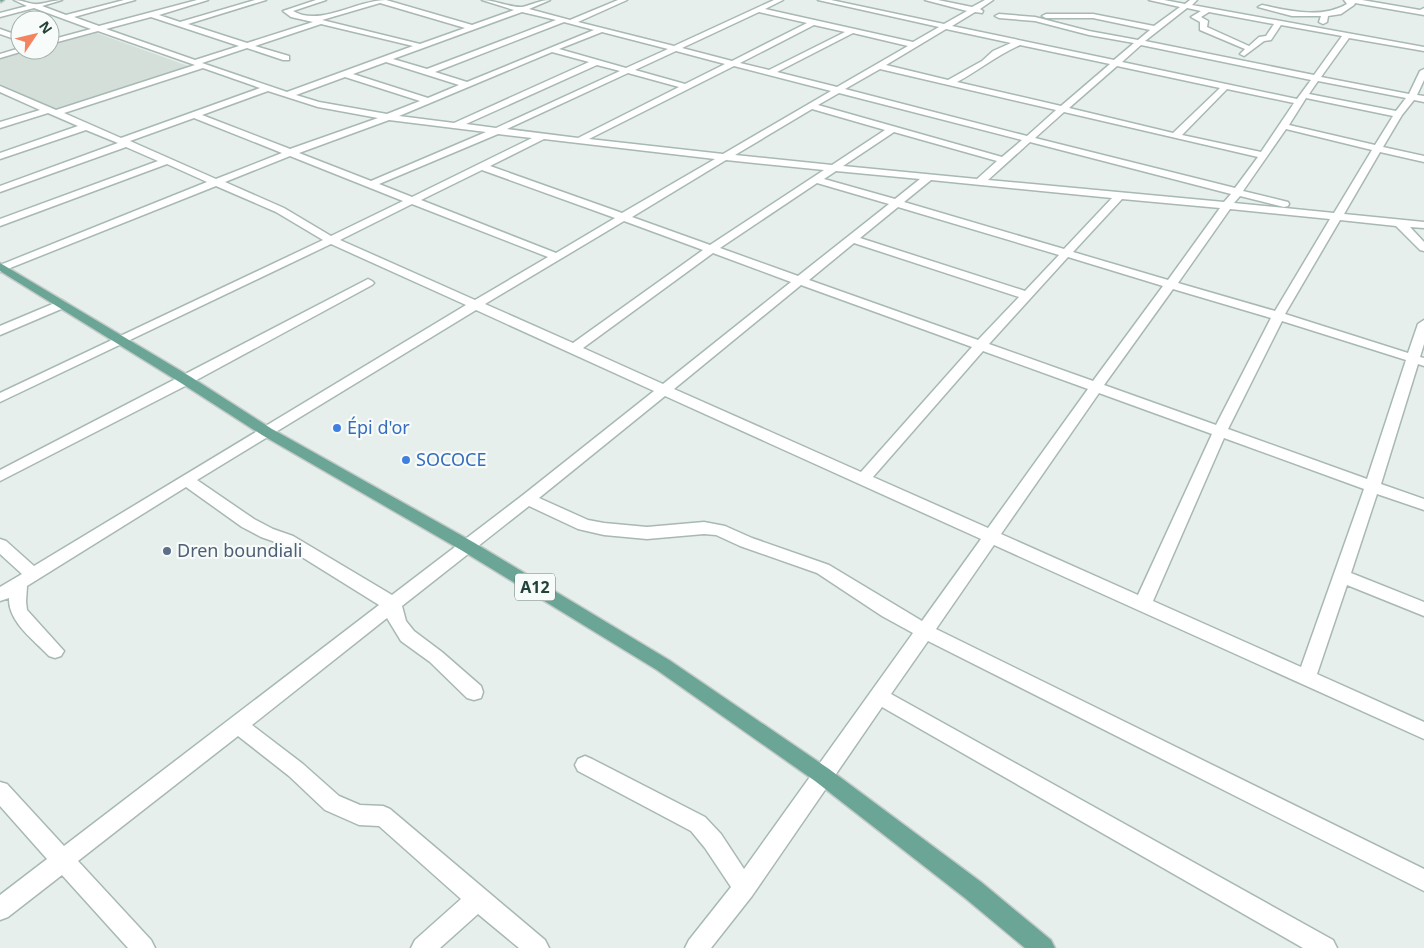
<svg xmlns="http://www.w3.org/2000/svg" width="1424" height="948" font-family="'Noto Sans',sans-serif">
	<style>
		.built { fill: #d4dfda }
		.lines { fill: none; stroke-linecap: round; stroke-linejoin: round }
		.minor-casing { stroke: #a8b8b2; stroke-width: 3 }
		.major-casing { stroke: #c2cac8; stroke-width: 3 }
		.minor { fill: #fff; fill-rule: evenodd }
		.major { fill: #6aa596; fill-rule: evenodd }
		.shop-dot { fill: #3f7fe0; stroke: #f7fbf9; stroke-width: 2 }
		.service-dot { fill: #5c6f8a; stroke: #f7fbf9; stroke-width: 2 }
		.labels { text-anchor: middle; stroke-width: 4.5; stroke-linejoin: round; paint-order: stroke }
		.shield { fill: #f7fbf9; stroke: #637a73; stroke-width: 1 }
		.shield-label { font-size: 16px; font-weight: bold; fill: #24423a }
		.shop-label { font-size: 18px; fill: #366cbe; stroke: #f7fbf9; text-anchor: start }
		.service-label { font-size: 18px; fill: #4e5e75; stroke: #f7fbf9; text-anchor: start }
	</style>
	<rect width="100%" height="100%" fill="#e6efeb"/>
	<polygon class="built" points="94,32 191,67 58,110 0,84 0,58 30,50 50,50 50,44"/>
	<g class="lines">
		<defs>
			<g id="minor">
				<path d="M14,0C21,0 27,3 34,4C41,5 54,0 62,0L42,6L66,15L124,0H135L74,17L99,26L197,0H208L159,15L180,22L255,0H266L188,24L247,43L313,22L291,17L283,11L316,0H326L293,11C320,27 357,0 386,0L472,25L514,10L482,0C494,0 512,8 522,7C532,5 540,0 550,0L529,9L570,20L618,0H627L578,22L674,46L774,0H783L765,9L913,42L939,27L818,0H831L944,24L967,11L925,0H938L972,7L985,0H993L980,9L983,11L982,13L975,12L952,26L1114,60L1134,43L1089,35L1035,21L999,18L995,16L999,14L1035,17L1089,31L1138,40L1150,30L1093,18H1046L1042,16L1046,14H1093L1154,26L1180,7L1149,0H1164L1185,4L1190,0H1197L1192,5L1424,47V51L1349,38L1321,77L1409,94L1420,71L1424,69V80L1417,95L1424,96V102L1414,100L1402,115L1383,147L1424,156V162L1380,152L1344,214L1424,222V228L1410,227L1424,242V251L1420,250L1396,226L1340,220L1285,314L1408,353L1418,324L1424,320V344L1420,357L1424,358V366L1418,364L1381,484L1424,499V510L1377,494L1351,573L1424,602V616L1347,585L1317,674L1424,722V739L994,545L936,629L1424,869V891L928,641L891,694L1333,940L1337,948H1303L882,707L752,896L711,948H685L689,940L731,887L705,848L691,831L578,771L575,765L578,759L585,756L592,759L705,817L721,834L744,869L913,633L882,616L817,573L740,546L716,535L704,534L647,539L604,535L578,529L529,506L402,606L406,621L414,631L442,652L481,686L483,692L481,698L474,700L467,698L430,662L401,641L387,618L252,725L303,764L339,796L360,805L383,806L390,809L545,940L549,948H519L478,914L440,948H411L415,940L461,899L379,826L359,825L325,810L289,776L238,736L78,861L151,940L155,948H128L62,875L8,917L0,920V895L47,859L0,806V782L7,784L64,846L379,605L281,544L261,537L242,527L186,487L27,586L26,602L27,610L64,651L61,656L55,658L49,656C34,640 8,622 9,598L0,601V587L22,574L0,554V539L6,541L34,566L466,305L331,244L0,402V393L323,240L276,212L216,186L0,272V265L207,182L167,164L0,226V219L158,161L126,147L0,192V186L118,143L86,130L0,159V153L78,126L48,113L0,128V122L40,110L0,92V86L56,110L195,65L98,31L50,44V40L91,29L34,8L0,17V13L27,6ZM380,3L465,28L420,44L322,20ZM1187,8L1201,11L1191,17L1200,22V30L1245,49L1240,54L1244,56L1264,41L1271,40L1281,25L1342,36L1314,75L1145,41ZM522,12L556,20L427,69L393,59ZM759,12L807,23L732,61L682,48ZM1209,12L1274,24L1266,36L1259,37L1249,46L1207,27L1208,21L1201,17ZM151,17L239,46L195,60L106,29ZM564,22L594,30L467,82L435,72ZM321,24L413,46L287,92L202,63L247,48L283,60H289V56L255,46ZM814,25L845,32L769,70L740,63ZM946,29L1011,43L993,51L982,61L948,80L886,65ZM602,32L668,49L626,68L559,49ZM853,33L908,46L837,87L777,72ZM1020,45L1110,64L1061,106L957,82C979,70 997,55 1020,45ZM1141,45L1311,80L1297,99L1122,62ZM676,51L725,64L685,84L635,70ZM552,52L589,62L454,123L399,116ZM386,62L459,85L428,98L353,74ZM597,65L620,71L496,128L466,124ZM734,66L831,91L723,154L589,139ZM1117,66L1220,88L1173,133L1069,108ZM203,68L260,88L121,138L64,113ZM880,69L1056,110L1027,136L845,89ZM628,73L679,87L578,138L507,129ZM345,77L420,101L387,114L319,102L296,95ZM1318,81L1406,98L1396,111L1309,94ZM1227,89L1294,103L1261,152L1182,135ZM268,91L318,107L378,118L290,149L202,115ZM839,93L1022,140L1002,157L818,105ZM1306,98L1393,116L1375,145L1289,125ZM812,109L885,130L832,165L735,155ZM1064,112L1258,157L1235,188L1035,138ZM194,118L282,153L216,179L130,141ZM389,120L486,132L371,181L299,153ZM1286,129L1372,150L1334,213L1234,203L1240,196L1284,207L1288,206L1289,204L1288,202L1243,191ZM894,132L997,161L977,179L843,166ZM498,134L532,138L412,197L379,184ZM544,139L715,159L622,213L490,166ZM1030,142L1231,194L1224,202L988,180ZM290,156L403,201L331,236L284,208L225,182ZM726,160L824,170L710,245L632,217ZM482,170L615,218L556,253L421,200ZM836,171L920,179L895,199L824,179ZM931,180L1112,198L1064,249L904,202ZM817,183L889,204L798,276L720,248ZM1122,199L1220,208L1168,280L1073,252ZM412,204L548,257L475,300L340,240ZM898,207L1059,255L1025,291L860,238ZM1230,209L1330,219L1275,311L1178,283ZM624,221L703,250L573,343L485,304ZM854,243L1019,297L978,340L809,280ZM713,253L791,282L663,384L583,348ZM1068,257L1163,286L1093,381L989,344ZM801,285L972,347L861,472L674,389ZM1173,289L1271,318L1216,425L1104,385ZM476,310L654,391L523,495L392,595L293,536L273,529L254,519L197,480ZM1282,321L1406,360L1367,479L1228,429ZM983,351L1088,389L988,528L873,477ZM1099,393L1212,434L1138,595L1001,534ZM665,396L981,539L922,621L829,565L752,538L725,526L704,522L647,527L604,523L588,520L539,498ZM1224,438L1364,489L1301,667L1153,601Z"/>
				<path d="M1344,0H1362L1420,10L1424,8V15L1355,3L1354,5L1341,14L1328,16L1327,22L1323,24L1319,22L1321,16H1292L1258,7L1262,5C1290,11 1321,19 1347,4Z"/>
				<polygon points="0,29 20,36 20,41 0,34"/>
				<polygon points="20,48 20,50 27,50 0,58 0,54"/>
				<polygon points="368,279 372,281 374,283 372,285 191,383 0,481 0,470"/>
				<polygon points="62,300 68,304 66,307 0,335 0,326"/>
			</g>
			<g id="major">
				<polygon points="0,0 4,0 1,2"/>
				<polygon points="0,263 191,377 272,429 473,542 669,660 829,769 981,882 1051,940 1055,948 1025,948 965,898 815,781 657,670 461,550 262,435 181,383 0,271"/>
			</g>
		</defs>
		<use href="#minor" class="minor-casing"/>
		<use href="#major" class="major-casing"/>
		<use href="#minor" class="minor"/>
		<use href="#major" class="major"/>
	</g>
	<g class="shop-dot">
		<circle cx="337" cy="428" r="5"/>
		<circle cx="406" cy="460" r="5"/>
	</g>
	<circle class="service-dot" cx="167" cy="551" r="5"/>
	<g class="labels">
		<rect class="shield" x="515" y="573.5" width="40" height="27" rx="4"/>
		<g class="shield-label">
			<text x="535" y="593">A12</text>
		</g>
		<g class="shop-label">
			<text x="347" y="434">Épi d'or</text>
			<text x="416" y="466">SOCOCE</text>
		</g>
		<g class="service-label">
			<text x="177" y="557">Dren boundiali</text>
		</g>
	</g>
	<g transform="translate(35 35) rotate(55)"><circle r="24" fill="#f7fbf9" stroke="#a3b1ad"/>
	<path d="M0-4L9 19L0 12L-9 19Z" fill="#f4845f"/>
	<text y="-8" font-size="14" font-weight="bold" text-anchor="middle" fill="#24423a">N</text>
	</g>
</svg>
